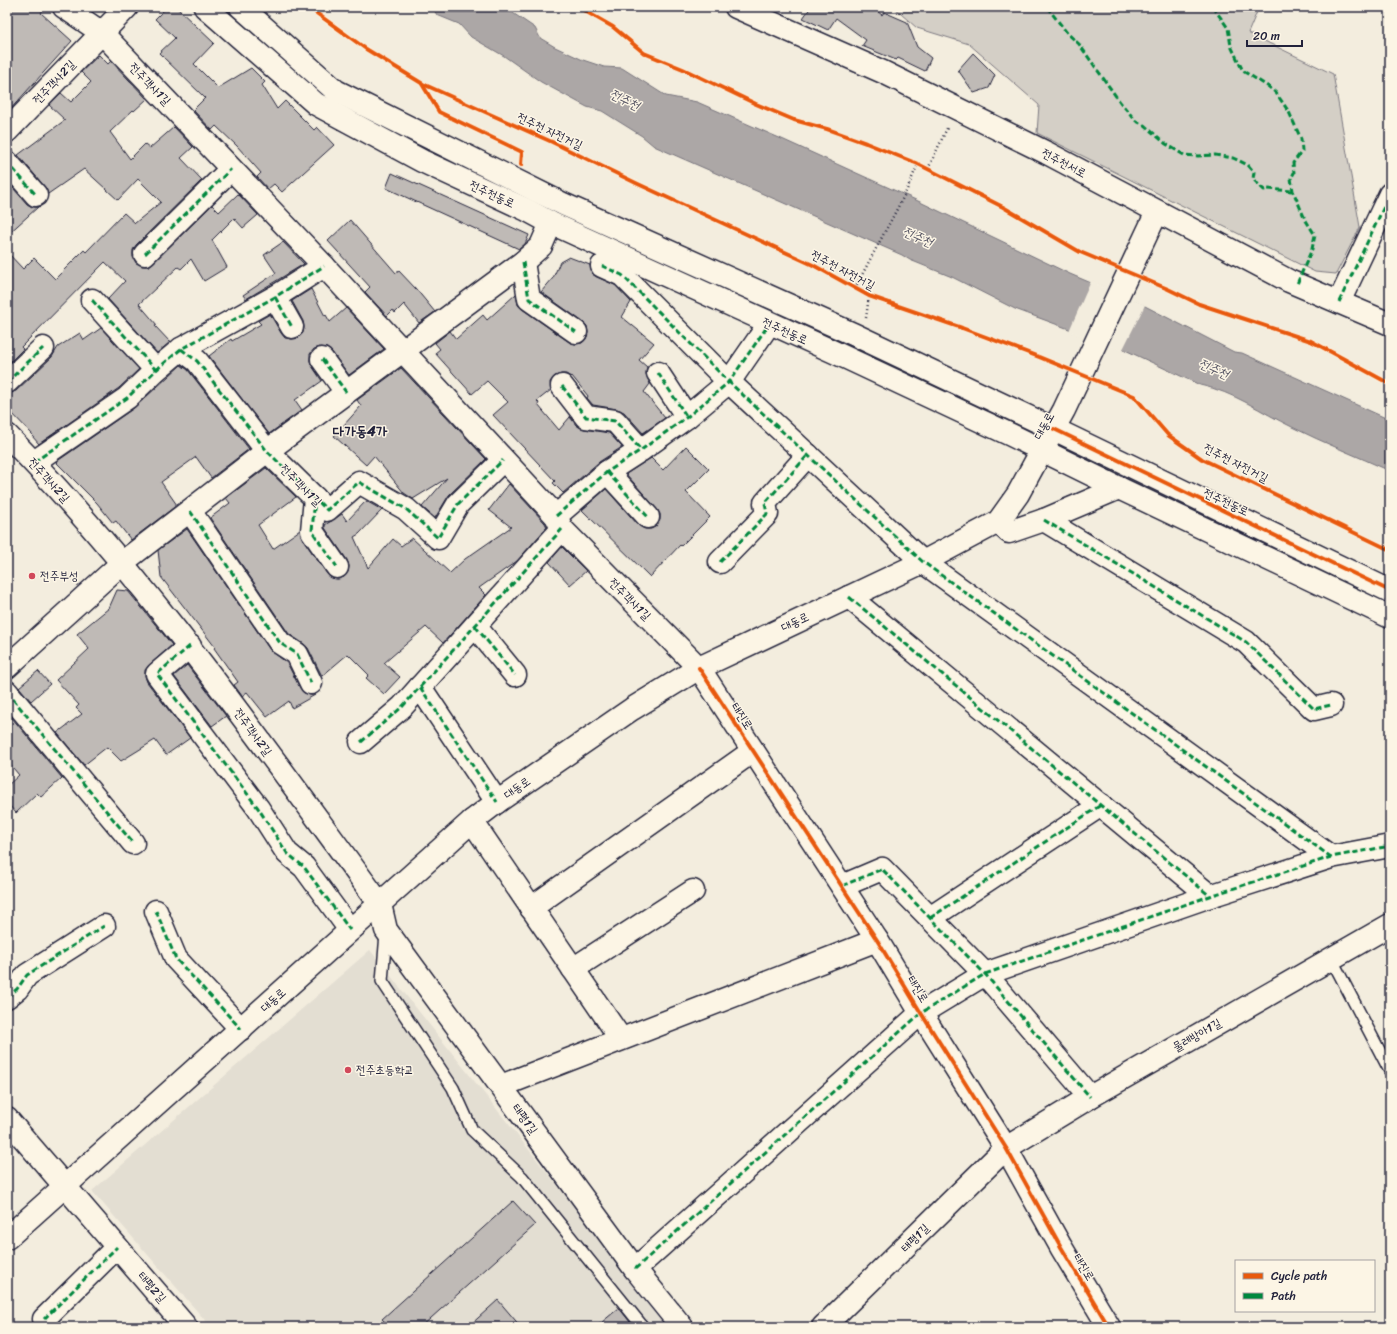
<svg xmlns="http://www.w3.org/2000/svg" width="1397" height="1334" font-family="Sriracha,'Poor Story',sans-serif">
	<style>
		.built { fill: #e3ded2 }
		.green { fill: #d4cfc6; stroke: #7b7880 }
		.water { fill: #aca7a6; stroke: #75727b }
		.pier { fill: #f3edde }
		.building { fill: #bfbab6; stroke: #22223b }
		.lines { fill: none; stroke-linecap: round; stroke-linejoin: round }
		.service-casing { stroke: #22223b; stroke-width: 14 }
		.minor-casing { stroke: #22223b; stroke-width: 25 }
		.tertiary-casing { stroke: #22223b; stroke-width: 25 }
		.path { stroke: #22223b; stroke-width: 2.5; stroke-dasharray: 1 3; stroke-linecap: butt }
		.service { stroke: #fcf5e5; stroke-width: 11 }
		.minor { stroke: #fcf5e5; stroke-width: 22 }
		.tertiary { stroke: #fcf5e5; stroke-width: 22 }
		.quiet { stroke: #00873e; stroke-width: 3; stroke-dasharray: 6 3; stroke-linecap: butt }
		.cycleway-casing { stroke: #fcf5e5; stroke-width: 6 }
		.cycleway { stroke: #e8590c; stroke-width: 4 }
		.poi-dot { fill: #d1495b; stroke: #fcf5e5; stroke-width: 1.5 }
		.labels { text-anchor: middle; stroke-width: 3; stroke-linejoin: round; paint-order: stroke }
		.street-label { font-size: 12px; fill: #22223b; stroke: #fcf5e5 }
		.poi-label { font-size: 12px; fill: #22223b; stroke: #fcf5e5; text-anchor: start }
		.water-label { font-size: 13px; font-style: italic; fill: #525160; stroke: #fcf5e5 }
		.quarter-label { font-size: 14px; font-weight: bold; fill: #22223b; stroke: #fcf5e5 }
	</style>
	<rect width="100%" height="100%" fill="#f3edde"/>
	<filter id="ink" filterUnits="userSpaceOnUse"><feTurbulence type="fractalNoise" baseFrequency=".025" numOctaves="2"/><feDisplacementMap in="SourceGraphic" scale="8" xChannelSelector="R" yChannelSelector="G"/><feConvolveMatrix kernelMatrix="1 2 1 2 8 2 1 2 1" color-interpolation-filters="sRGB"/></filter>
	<g filter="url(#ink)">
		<polygon class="built" points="370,950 670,1327 211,1327 92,1191"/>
		<polygon class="green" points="893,7 1259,7 1248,33 1333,74 1360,227 1336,274 1315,272 1037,133 1039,105 969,44 917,28"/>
		<path class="water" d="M432,7H504L535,28L540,38L555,47L583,60L604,67L622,68L666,96L697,102L784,140L918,201L1070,274L1143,305L1234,352L1242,353L1390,420V471C1357,456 1324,443 1292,427C1261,412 1234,392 1200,385L1123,349L1015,309L952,277L910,260L902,255L654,146L642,136L602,111L587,107L541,82L504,56L471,37L459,24L437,15Z"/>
		<polygon class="pier" points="1091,281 1145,305 1122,351 1069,331"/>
		<g class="building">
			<polygon points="7,7 45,7 41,13 72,41 7,113"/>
			<polygon points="167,7 176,7 214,43 194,64 218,88 251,68 265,82 262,85 277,109 285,101 314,130 317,127 334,145 282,192 274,184 268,189 257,177 261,173 237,146 216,126 212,130 193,110 205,98 159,53 175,38 155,19"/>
			<polygon points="811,7 872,7 882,15 884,12 907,22 917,47 931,58 925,71 898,58 896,60 862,46 866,40 836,18 828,30 803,18"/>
			<polygon points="973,53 995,75 989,88 974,93 958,70"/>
			<polygon points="99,55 108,64 111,61 147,99 134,111 133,110 110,132 130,159 145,144 150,148 174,127 193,147 181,158 202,180 136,245 133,250 133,257 136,263 142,266 149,266 153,263 212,205 219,212 238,194 258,215 243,228 234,218 212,240 227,267 204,281 191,259 181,269 178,267 139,304 157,325 155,326 170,342 157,353 108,299 125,281 105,262 21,347 23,349 7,365 7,252 23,269 34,258 55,279 84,250 86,252 124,213 135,223 161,202 138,179 118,200 84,169 48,194 45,187 18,155 65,120 49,105 61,93 71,102 91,82 81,72"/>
			<polygon points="392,173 529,235 525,244 519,249 386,188"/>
			<polygon points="7,181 27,204 32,207 38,207 7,235"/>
			<polygon points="350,220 396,273 399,271 416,289 435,312 419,323 404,304 395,313 393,310 387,316 365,292 370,287 328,241"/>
			<polygon points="283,242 304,264 246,299 243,295 276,273 264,255"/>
			<polygon points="569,257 590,265 592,274 597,277 615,285 631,302 622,317 654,343 639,360 647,367 646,374 650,384 644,392 665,418 643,433 624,412 617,409 593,405 587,398 588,396 572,376 571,377 566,374 561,374 555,376 550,382 551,390 537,401 539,403 538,405 559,430 570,417 576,425 584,429 609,433 622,447 599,462 563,493 553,483 555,481 493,415 508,402 487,381 472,394 435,353 440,349 435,343 450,331 456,339 483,315 487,320 516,294 518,305 522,309 569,342 575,344 582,343 586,339 588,333 587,326 583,322 541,292 553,278 560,262"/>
			<polygon points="311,289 325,316 326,315 330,322 346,308 384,349 349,375 332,352 327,348 320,347 314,349 310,354 310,361 312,366 322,381 295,400 302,410 269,434 209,356 231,339 232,341 261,324 258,321 270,314 281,333 285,338 292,339 298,338 303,333 304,327 303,321 292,301"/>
			<polygon points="101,328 139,369 119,388 39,444 32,436 33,435 7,408 7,394 16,391 52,357 58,347 80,333 84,340"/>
			<polygon points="181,365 188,370 249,449 211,478 196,457 161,482 177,505 131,540 116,521 113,523 97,503 56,462 134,408"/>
			<polygon points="401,368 486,459 449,495 435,518 422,507 447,478 413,499 404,493 374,456 366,465 334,436 361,406 357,400"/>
			<polygon points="686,446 709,469 686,492 710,517 681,546 680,545 650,577 582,510 606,489 639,526 645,529 651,529 656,526 660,520 660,514 657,509 626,474 651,458 663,470"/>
			<polygon points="266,468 296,497 258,525 273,549 300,530 302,538 327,574 332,578 338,579 344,577 348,572 349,566 347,560 325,528 325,525 342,514 347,521 366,501 382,510 359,534 354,537 368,568 393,539 401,546 412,538 450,573 465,559 511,527 489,510 509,484 545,523 547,527 517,561 479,588 486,595 443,643 426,627 384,663 400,677 384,694 366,678 369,675 348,654 322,676 308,648 304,644 289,634 210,518 230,503 226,498"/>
			<polygon points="187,529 270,650 287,663 300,688 304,693 310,695 315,695 292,708 289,701 267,717 247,692 242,696 234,685 238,682 214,648 215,647 161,577 158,550"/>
			<polygon points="562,547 586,571 570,585 549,562"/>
			<polygon points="117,590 128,591 172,645 149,665 145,670 145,676 147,682 190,738 166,755 155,740 121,761 107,747 84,765 57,733 82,714 76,708 79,705 56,680 89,649 77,634 109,608"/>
			<polygon points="187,665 226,716 212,726 174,676"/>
			<polygon points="38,671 50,684 31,701 19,687"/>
			<polygon points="7,712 62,778 41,797 37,793 16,813 7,803 7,786 19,775 7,761"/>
			<polygon points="513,1201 535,1225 421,1327 390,1327 382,1319"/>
			<polygon points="498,1300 521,1327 468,1327"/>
			<polygon points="619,1308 634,1327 596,1327"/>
		</g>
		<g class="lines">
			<defs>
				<g id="service">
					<polyline points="386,934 382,981 453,1088 472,1130 522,1177 643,1327"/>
					<polyline points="1331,958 1390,1071"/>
				</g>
				<g id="minor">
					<polyline points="64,7 102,33 324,266 556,516 562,529 699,668"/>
					<polyline points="736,7 883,72 1047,153 1289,281 1390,324"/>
					<polyline points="7,131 127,7"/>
					<polyline points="7,162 36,195"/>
					<polyline points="145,254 231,169"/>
					<polyline points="523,262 529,299 576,332"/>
					<polyline points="602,266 622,275 729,382 923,562 1331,857"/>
					<polyline points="275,297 292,327"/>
					<polyline points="92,300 156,370"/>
					<polyline points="1339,302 1390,194"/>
					<polyline points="181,349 197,361 267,451 327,510 359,482 406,509 438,538 458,504 503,460"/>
					<polyline points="322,359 346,392"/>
					<polyline points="658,373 687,417"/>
					<polyline points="7,382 43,348"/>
					<polyline points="562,386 586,417 615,421 641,450"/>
					<path d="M7,435C147,578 261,743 380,904L386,930L635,1269L682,1327"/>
					<polyline points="1042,450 1064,410 1157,212"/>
					<polyline points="34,462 127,398 156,370 181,349 275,297 324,266"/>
					<polyline points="607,472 648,517"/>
					<polyline points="315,498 312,531 337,567"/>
					<polyline points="190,511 280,643 297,654 311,683"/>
					<polyline points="556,516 607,472 641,450 687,417 729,382 769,324"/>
					<polyline points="1044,520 1246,642 1314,709 1331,705"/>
					<polyline points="720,562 767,514 765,503 808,455"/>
					<polyline points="849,597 1210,896"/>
					<polyline points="475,626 515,675"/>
					<polyline points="190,646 157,674 258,808 287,853 304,867 350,930"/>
					<polyline points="7,667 123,562 267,451 523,262 541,246 551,223"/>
					<polyline points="420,687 497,802"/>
					<polyline points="7,692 133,843"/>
					<polyline points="361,742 402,707 562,529"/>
					<polyline points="472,821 621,1039"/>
					<polyline points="842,886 882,869 985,974 1090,1097"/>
					<polyline points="531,908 753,751"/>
					<polyline points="156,911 176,959 241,1029"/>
					<polyline points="930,918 1101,805"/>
					<polyline points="573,969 693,891"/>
					<polyline points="7,997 17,989 27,975 104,926"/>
					<polyline points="501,1086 877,940"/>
					<polyline points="7,1119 186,1327"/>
					<polyline points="635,1269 921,1013 985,974 1210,896 1331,857 1390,846"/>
					<polyline points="44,1319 117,1247"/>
					<polyline points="823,1327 1006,1148 1090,1097 1390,925"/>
				</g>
				<g id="tertiary">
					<polyline points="205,7 316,104 422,161 527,210 551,223 834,352 1011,435 1119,488 1390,617"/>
					<polyline points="241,7 336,91 563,204 853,334 1054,429 1390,591"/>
					<polyline points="998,522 1009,532 1044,520 1119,488"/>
					<polyline points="699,668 877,940 921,1013 1006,1148 1061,1247 1109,1327"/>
					<polyline points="7,1238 472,821 497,802 632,709 699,668 923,562 998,522 1018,494 1042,450"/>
				</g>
			</defs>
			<use href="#service" class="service-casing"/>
			<use href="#minor" class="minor-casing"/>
			<use href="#tertiary" class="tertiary-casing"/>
			<g class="path">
				<polyline points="582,7 583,10"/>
				<polyline points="928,169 948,126"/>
				<polyline points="855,288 905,194 918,164"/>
				<polyline points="866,318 869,296"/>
			</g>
			<use href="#service" class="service"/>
			<use href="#minor" class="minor"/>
			<use href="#tertiary" class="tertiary"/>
			<g class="quiet">
				<polyline points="1047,7 1068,34 1079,44 1120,102 1136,121 1144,125 1166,144 1184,155 1198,156 1215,155 1233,158 1248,165 1254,172 1253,179 1264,190 1268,189 1293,191"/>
				<polyline points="1213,7 1228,28 1231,46 1243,71 1269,87 1276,93 1289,112 1301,139 1302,151 1293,163 1294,173 1291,178 1293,191 1305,219 1315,235 1312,249 1297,284"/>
				<polyline points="7,162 36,195"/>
				<polyline points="145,254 231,169"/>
				<polyline points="523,262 529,299 576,332"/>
				<polyline points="602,266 622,275 729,382 923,562 1331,857"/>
				<polyline points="275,297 292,327"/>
				<polyline points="92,300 156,370"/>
				<polyline points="1339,302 1390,194"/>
				<polyline points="181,349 197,361 267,451 327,510 359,482 406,509 438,538 458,504 503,460"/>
				<polyline points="322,359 346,392"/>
				<polyline points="658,373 687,417"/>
				<polyline points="7,382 43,348"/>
				<polyline points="562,386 586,417 615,421 641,450"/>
				<polyline points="34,462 127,398 156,370 181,349 275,297 324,266"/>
				<polyline points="607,472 648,517"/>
				<polyline points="315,498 312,531 337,567"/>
				<polyline points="190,511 280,643 297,654 311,683"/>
				<polyline points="556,516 607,472 641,450 687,417 729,382 769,324"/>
				<polyline points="1044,520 1246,642 1314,709 1331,705"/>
				<polyline points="720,562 767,514 765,503 808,455"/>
				<polyline points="849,597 1210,896"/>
				<polyline points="475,626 515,675"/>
				<polyline points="190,646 157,674 258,808 287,853 304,867 350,930"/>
				<polyline points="420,687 497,802"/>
				<polyline points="7,692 133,843"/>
				<polyline points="361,742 402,707 562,529"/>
				<polyline points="842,886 882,869 985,974 1090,1097"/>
				<polyline points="156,911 176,959 241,1029"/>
				<polyline points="930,918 1101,805"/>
				<polyline points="7,997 17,989 27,975 104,926"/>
				<polyline points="635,1269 921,1013 985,974 1210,896 1331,857 1390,846"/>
				<polyline points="44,1319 117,1247"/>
			</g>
			<defs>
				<g id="cycleway">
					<polyline points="308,7 366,49 423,84 552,142 636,183 813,265 869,296 962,328 1039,357 1134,396 1168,435 1202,459 1390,550"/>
					<polyline points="578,7 613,27 644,53 683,69 756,104 794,120 827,129 866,143 918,164 1003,207 1080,252 1168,289 1199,304 1311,341 1390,384"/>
					<polyline points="422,84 439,112 522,152 521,165"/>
					<polyline points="1054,429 1390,591"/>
					<polyline points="699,668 877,940 921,1013 1006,1148 1061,1247 1109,1327"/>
				</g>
			</defs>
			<use href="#cycleway" class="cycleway-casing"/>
			<use href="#cycleway" class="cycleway"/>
		</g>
	</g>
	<g class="poi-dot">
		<circle cx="32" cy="576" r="4"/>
		<circle cx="348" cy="1070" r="4"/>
	</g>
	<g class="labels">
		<g class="street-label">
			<text transform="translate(54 82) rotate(-46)" y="4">전주객사2길</text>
			<text transform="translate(150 84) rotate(46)" y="4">전주객사1길</text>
			<text transform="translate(550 131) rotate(25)" y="4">전주천 자전거길</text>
			<text transform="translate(1064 163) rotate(28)" y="4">전주천서로</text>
			<text transform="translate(492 194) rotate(25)" y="4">전주천동로</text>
			<text transform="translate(843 270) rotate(28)" y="4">전주천 자전거길</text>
			<text transform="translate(785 331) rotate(24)" y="4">전주천동로</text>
			<text transform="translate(1044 426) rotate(-61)" y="4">대동로</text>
			<text transform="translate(1236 463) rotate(27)" y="4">전주천 자전거길</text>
			<text transform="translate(49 480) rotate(48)" y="4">전주객사2길</text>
			<text transform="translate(301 485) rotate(45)" y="4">전주객사1길</text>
			<text transform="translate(1226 502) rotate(25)" y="4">전주천동로</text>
			<text transform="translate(630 599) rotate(45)" y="4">전주객사1길</text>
			<text transform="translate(795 622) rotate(-25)" y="4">대동로</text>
			<text transform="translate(742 716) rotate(57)" y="4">태진로</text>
			<text transform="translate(253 732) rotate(54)" y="4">전주객사2길</text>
			<text transform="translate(517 788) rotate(-35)" y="4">대동로</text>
			<text transform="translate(918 989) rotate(59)" y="4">태진로</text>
			<text transform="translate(273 1000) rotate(-42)" y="4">대동로</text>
			<text transform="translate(1197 1035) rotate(-30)" y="4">물레방아1길</text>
			<text transform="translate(525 1119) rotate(54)" y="4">태평1길</text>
			<text transform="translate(915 1238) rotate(-45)" y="4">태평1길</text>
			<text transform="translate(1084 1267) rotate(59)" y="4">태진로</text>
			<text transform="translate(152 1287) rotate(49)" y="4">태평2길</text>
		</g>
		<g class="poi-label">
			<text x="40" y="580">전주부성</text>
			<text x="356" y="1074">전주초등학교</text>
		</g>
		<g class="water-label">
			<text transform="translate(625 99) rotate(26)" y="5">전주천</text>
			<text transform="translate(918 236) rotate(24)" y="5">전주천</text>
			<text transform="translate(1214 368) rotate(24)" y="5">전주천</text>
		</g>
		<g class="quarter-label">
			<text x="360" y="436">다가동4가</text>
		</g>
	</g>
	<rect width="1397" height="1334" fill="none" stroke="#fcf5e5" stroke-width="24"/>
	<rect x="12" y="12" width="1373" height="1310" fill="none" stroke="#22223b" stroke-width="1.5" filter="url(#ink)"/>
	<rect x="1235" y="1260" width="140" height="52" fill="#fcf5e5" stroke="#a5a1a1"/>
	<rect x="1243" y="1273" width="20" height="6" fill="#e8590c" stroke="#a5a1a1"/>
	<text x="1271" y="1280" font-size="12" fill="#22223b">Cycle path</text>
	<rect x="1243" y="1293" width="20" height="6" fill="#00873e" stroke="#a5a1a1"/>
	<text x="1271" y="1300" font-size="12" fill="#22223b">Path</text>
	<path d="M1247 40v6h55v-6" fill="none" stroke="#22223b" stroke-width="2"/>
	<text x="1253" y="40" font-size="12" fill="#22223b" stroke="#fcf5e5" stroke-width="3" paint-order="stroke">20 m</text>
</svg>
